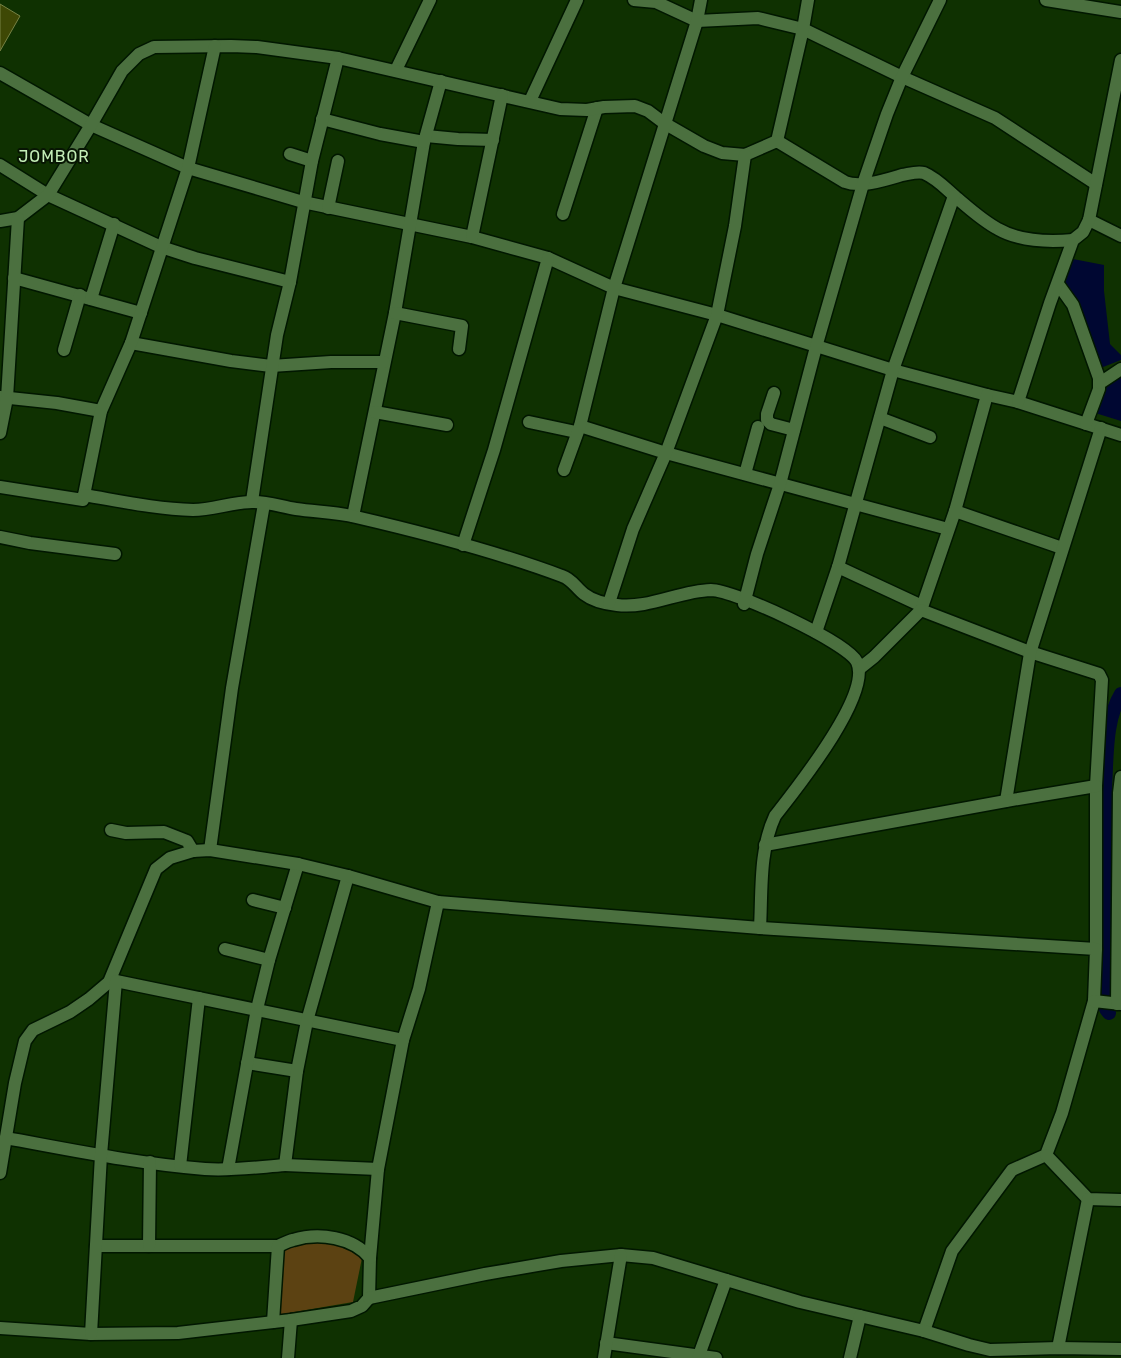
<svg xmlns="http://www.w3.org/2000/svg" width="1121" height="1358" font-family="Rubik,sans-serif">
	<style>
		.green { fill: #5c4212 }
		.water { fill: #000732 }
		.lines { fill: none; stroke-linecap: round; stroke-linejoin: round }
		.canal { stroke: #000732; stroke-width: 14 }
		.building { fill: #3e4805; stroke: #768245 }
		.minor-casing { stroke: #011700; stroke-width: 15 }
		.minor { stroke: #4b703f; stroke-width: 12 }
		.labels { text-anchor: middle; stroke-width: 4; stroke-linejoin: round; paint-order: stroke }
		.quarter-label { font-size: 16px; letter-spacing: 1px; fill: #c3edb6; stroke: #071503 }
	</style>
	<rect width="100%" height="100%" fill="#0f3101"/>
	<polygon class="green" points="326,1236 362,1258 353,1302 271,1316 273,1242"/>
	<g class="water">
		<polygon points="1073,259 1104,265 1104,291 1110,344 1121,355 1121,360 1098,369 1062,287"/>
		<polygon points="1121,376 1121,421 1092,412 1102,389"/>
	</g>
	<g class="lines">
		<path class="canal" d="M1109,1013L1106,1009L1105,788C1107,758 1105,720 1121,694"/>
	</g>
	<polygon class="building" points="0,4 20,16 0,51"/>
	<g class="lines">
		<defs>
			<g id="minor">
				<polyline points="634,0 656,2 697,21 758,18 803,29 902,77 995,118 1096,184"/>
				<polyline points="1046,0 1121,12"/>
				<polyline points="396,70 430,0"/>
				<polyline points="0,73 91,125 188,168 303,202 472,237 548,258 614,288 717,315 893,370 987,395 1018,402 1121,435"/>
				<polyline points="530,101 577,0"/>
				<polyline points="322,119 380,134 424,142 395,313 353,516"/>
				<polyline points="426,136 458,139 493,140"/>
				<polyline points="777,141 803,29 808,0"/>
				<polyline points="424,142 441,81"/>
				<polyline points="290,154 312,161"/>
				<polyline points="0,165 48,195 161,247 195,258 290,282"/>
				<polyline points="328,208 338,161"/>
				<polyline points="563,214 597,108"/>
				<polyline points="1089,220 1121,236"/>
				<path d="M0,221L18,218L48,195L91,125L122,71L139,54L154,47L231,46L257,47L338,58L560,109L587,110L604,107L635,106L648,111L664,123L704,146L722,153L745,155L777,141L845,182C861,188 885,180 902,175C909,174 917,171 924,173C938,179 947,190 958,199C971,210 983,221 998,229C1019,241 1050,242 1073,240"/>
				<polyline points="472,237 502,95"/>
				<polyline points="14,278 141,313"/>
				<polyline points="1058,284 1073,305 1099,378 1099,389 1086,424"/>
				<polyline points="91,299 114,224"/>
				<polyline points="395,313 462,326 459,349"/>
				<polyline points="131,343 231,361 271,366 331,362 384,362"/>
				<polyline points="64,350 80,295"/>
				<polyline points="1100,383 1121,369"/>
				<polyline points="774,393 767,414 767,420 771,424 794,430"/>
				<polyline points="0,397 57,403 101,411"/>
				<polyline points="1018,402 1050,303 1073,240 1083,232 1089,220 1121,60"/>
				<polyline points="375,412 447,425"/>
				<polyline points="880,418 930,437"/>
				<polyline points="529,422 576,432"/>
				<polyline points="580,426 666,453 948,529"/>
				<polyline points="0,433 7,398 18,218"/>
				<polyline points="564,470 580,426 614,288 697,21 701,0"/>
				<polyline points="745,474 758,427"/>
				<polyline points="0,487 83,500 101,411 131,343 188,168 215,46"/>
				<path d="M84,495C120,501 156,509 193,510C213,510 232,502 252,502C266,501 282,507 296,509C316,512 336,512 356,517C425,533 495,551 562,576C572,579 576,588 584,594C593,601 607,604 617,605C649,609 679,591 711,590C734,590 847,642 857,662C872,695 796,789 775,816C759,850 762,892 760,928"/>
				<polyline points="252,501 277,335 290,282 312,161 338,58"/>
				<polyline points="955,511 1062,548"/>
				<polyline points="0,537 30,543 115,554"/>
				<polyline points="463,545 494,450 548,258"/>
				<polyline points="838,567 922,606"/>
				<polyline points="609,603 633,529 666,453 717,315 735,226 745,155"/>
				<polyline points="744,604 757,554 780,484 816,347 863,184 887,114 902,77 940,0"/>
				<polyline points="921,610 955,511 987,395"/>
				<polyline points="816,632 838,567 893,370 954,196"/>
				<polyline points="859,669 874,657 921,610 1030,652 1099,674 1102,680 1096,786 1096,949"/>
				<polyline points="1006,801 1030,653 1101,428"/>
				<polyline points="111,830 126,833 164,832 187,841 193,851"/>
				<polyline points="765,845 1006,801 1096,786"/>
				<polyline points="210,850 232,688 264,504"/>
				<polyline points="253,900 285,908"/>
				<polyline points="438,902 760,928 1096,949 1094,1001 1062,1113 1046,1155 1012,1170 952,1251 924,1331"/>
				<polyline points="225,949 269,960"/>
				<polyline points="109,982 116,981 403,1040"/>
				<polyline points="1094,1001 1121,1004"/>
				<polyline points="1117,1004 1119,793 1121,777"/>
				<polyline points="247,1063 297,1071"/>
				<path d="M6,1138C72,1150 139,1164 205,1169C232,1171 259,1167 285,1165L297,1071L307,1021L348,876"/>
				<polyline points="1046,1155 1088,1199 1121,1200"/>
				<polyline points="285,1165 378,1169"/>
				<polyline points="180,1166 199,998"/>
				<polyline points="228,1169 257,1009 269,960 298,864"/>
				<polyline points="0,1173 15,1083 25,1041 33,1030 70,1012 89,999 109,982 156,869 170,858 193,851 210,850 298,864 348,876 438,902 419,989 403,1040 378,1169 370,1258 369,1298 362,1306 351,1311 291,1320 178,1333 91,1334 0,1328"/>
				<path d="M96,1246H278C283,1244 288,1241 293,1240C319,1232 353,1237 370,1258"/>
				<polyline points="149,1246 150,1162"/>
				<polyline points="369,1298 485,1274 561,1261 621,1255 653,1258 800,1302 924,1331 969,1345 990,1350 1058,1348 1121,1349"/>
				<polyline points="273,1322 278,1246"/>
				<polyline points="91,1334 101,1155 116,981"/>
				<polyline points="606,1343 716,1358"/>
				<polyline points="1058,1348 1088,1199"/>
				<polyline points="288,1358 291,1320"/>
				<polyline points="604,1358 621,1255"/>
				<polyline points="698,1358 726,1280"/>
				<polyline points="850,1358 860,1316"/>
			</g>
		</defs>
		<use href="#minor" class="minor-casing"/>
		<use href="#minor" class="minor"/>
	</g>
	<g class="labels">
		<g class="quarter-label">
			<text x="54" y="162">JOMBOR</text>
		</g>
	</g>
</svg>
